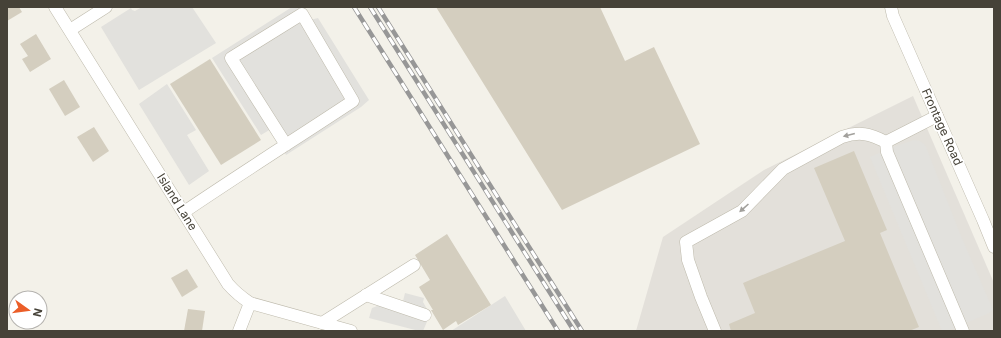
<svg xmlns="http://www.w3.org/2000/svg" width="1001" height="338" font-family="Inter,sans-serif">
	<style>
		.industrial { fill: #e3e0da }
		.parking { fill: #e2e1dd }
		.building { fill: #d4cebf }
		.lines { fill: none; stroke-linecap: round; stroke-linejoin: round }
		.minor-casing { stroke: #bebaac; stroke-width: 13 }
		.minor { stroke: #fff; stroke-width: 12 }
		.rail-casing { stroke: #979797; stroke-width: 4.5 }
		.rail { stroke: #fff; stroke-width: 3; stroke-dasharray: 9; stroke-linecap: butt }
		.oneway { fill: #a2a09c }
		.labels { text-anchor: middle; stroke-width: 3.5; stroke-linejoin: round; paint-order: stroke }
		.street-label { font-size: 12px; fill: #464238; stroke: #fff }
	</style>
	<rect width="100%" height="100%" fill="#f3f1e9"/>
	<polygon class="industrial" points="913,96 994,283 994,331 636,331 663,237 764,170"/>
	<g class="parking">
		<polygon points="142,7 192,7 216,43 139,90 101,27 131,8 132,10 135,11"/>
		<polygon points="292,7 302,7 310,20 318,18 369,100 361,107 286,155 271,129 261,135 212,58"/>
		<polygon points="167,84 196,130 187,135 209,171 189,185 139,104"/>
		<polygon points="914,140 920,141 924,144 926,147 961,236 993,310 989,313 948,331 942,331 870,157 893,147"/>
		<polygon points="405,293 424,298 423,302 428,311 429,317 423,331 419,331 369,318 372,308 393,300 401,302 403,301"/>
		<polygon points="505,296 526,331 451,331"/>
	</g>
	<g class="building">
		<polygon points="7,7 19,7 22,12 7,21"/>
		<polygon points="436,7 600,7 625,61 654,47 700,144 562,210"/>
		<polygon points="36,34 51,59 30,72 22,59 28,56 20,44"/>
		<polygon points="210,59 261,140 221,165 170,84"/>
		<polygon points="64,80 80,107 65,116 49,89"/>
		<polygon points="94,127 109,151 93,162 77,137"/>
		<polygon points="854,151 887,230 880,233 919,327 909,331 731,331 729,324 755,313 743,283 845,241 814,168"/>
		<polygon points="447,234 491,305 458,325 456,321 443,330 431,310 433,310 419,287 430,280 415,255"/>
		<polygon points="187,269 198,287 182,297 171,278"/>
		<polygon points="188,309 205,311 202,331 184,331"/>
	</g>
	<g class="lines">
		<defs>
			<g id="minor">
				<path d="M55,7L228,284C235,292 241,297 250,303L351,331"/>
				<polyline points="891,7 893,16 983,220 994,247"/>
				<polyline points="70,30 106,7"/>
				<polyline points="937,116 886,142 887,152 963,331"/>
				<path d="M184,212C240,174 297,138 353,101L302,14L231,58L286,145"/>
				<polyline points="366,295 425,315"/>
				<polyline points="322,323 414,265"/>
				<polyline points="239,331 250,303"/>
				<path d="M715,331L701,297L688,260L686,242L742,211L783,169L842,137C860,131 870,134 886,142"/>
			</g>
		</defs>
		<use href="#minor" class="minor-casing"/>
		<use href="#minor" class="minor"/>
		<defs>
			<g id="rail">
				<polyline points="354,7 558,331"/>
				<polyline points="370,7 574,331"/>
				<polyline points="378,7 582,331"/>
			</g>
		</defs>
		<use href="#rail" class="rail-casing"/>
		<use href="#rail" class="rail"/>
	</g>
	<defs><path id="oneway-solid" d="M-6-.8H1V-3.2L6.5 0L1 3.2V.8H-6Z"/></defs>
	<g class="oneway">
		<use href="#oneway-solid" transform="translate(849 135) rotate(166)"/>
		<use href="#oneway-solid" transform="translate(744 208) rotate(138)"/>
	</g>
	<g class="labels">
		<g class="street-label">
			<text transform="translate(942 127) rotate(66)" y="4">Frontage Road</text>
			<text transform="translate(177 202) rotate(58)" y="4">Island Lane</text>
		</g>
	</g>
	<rect width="1001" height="338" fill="none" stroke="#464238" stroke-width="16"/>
	<g transform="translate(28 310) rotate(104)"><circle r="19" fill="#ffffff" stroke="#b5b3af"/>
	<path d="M0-3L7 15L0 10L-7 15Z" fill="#eb5e28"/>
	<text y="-6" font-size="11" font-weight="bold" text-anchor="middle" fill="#464238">N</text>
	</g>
</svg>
